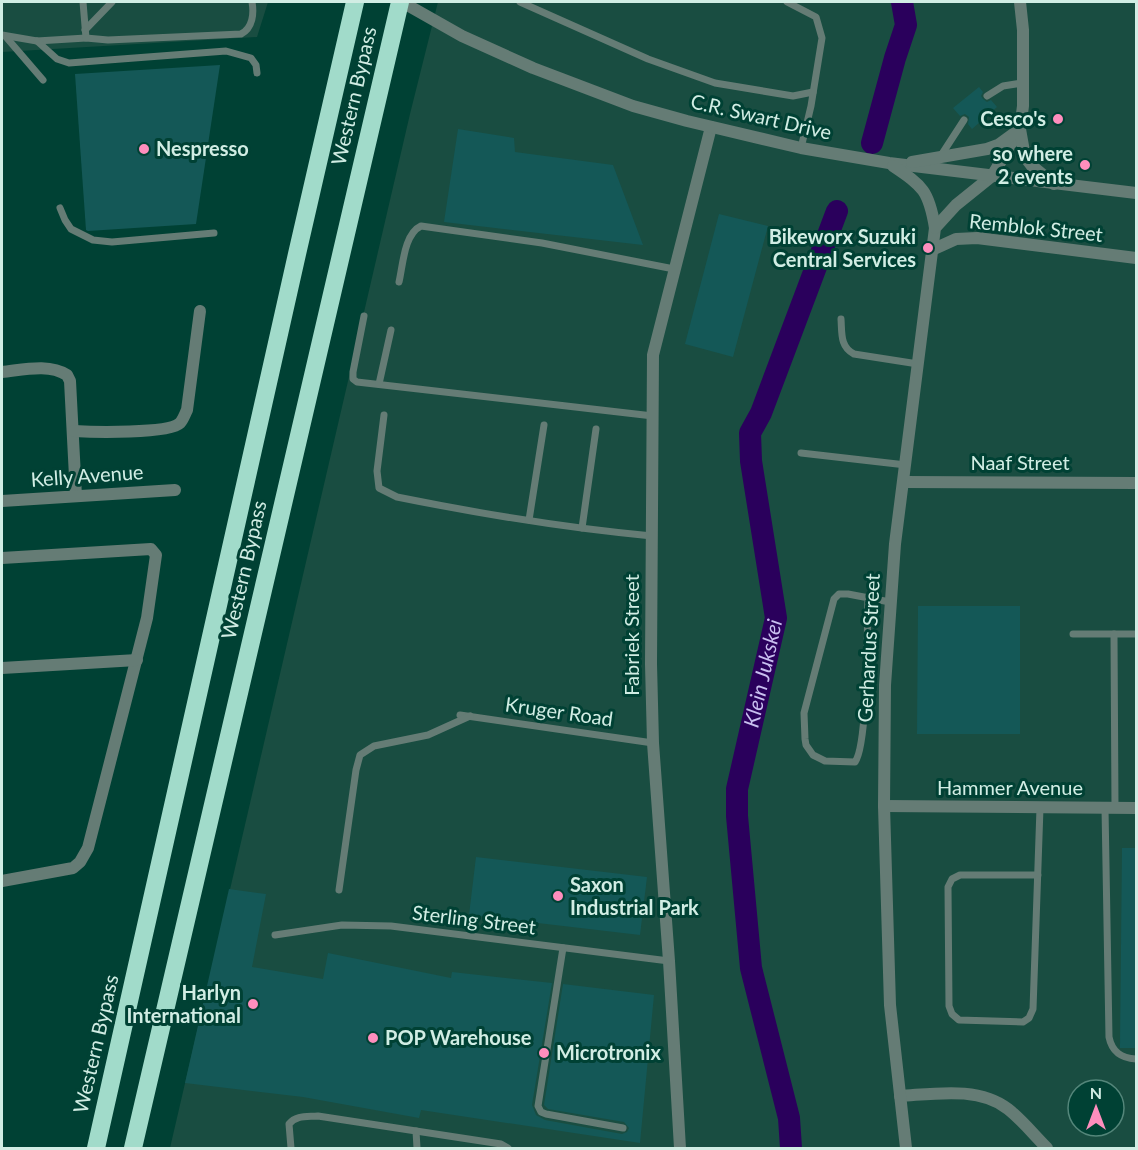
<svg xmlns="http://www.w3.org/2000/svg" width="1138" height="1150" font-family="Lato,sans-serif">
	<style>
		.built { fill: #194d41; fill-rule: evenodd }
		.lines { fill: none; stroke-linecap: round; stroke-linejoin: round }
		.river { stroke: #2a005c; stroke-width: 22 }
		.building { fill: #145857 }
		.service { stroke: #657c75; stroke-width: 7 }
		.minor { stroke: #657c75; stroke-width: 12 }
		.tertiary { stroke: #657c75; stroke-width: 12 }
		.motorway { stroke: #a1dbca; stroke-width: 18 }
		.poi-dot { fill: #fe8ebd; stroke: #004134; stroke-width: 2 }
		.labels { text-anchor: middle; stroke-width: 6; stroke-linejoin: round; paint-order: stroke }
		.street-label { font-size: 20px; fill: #d1ede4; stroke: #004134 }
		.poi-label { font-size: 20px; font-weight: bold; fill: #d1ede4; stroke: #004134; text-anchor: end }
		.water-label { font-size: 21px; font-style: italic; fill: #c9bff0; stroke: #004134 }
	</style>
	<rect width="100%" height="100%" fill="#004134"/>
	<g class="built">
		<polygon points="2,2 268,2 257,37 2,52"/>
		<path d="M438,2H1136V1148H170L410,114ZM1078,1090H1114V1126H1078Z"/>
	</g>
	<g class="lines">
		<g class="river">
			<polyline points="872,143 895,58 906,25 902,2"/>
			<path id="s1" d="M791,1148L789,1118L751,968L737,816V789L776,618L751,461L750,433L761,413L837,211"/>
		</g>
	</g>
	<g class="building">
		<polygon points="220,65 196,224 88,231 86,230 75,74"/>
		<polygon points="979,87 983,92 981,96 983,99 987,102 991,100 997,107 972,129 968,124 969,117 965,114 960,116 953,108"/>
		<polygon points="458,129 514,138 515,152 613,165 643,245 444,222"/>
		<polygon points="719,214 768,226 733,357 685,344"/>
		<polygon points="918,606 1020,606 1020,734 917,734"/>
		<polygon points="1122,848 1137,848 1137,1048 1120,1048"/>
		<polygon points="476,857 647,877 640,935 469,915"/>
		<polygon points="229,889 266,894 252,967 323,979 328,953 451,978 452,972 552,983 532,1105 536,1115 545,1120 622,1134 627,1132 629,1128 624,1122 548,1109 544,1105 563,984 654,995 640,1143 421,1110 419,1118 303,1097 185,1083"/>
	</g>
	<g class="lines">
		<g class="service">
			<polyline points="520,2 648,59 715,83 793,96 813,92"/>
			<polyline points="787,2 816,17 822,38 811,106 801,148"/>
			<polyline points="85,30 112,2"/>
			<polyline points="2,35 37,41 86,38 83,2"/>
			<polyline points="6,37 43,80"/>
			<path d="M86,38L108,40L241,34C253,28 254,13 252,2"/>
			<polyline points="37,41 57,59 69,63 226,51 251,58 256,65 257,73"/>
			<polyline points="987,96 1003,86 1022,83"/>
			<polyline points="940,157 964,120"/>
			<polyline points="60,208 65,220 71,229 93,240 112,242 214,233"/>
			<path d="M399,282C403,265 404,234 421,226L542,243L674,269"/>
			<polyline points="364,316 353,372 353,379 357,382 653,416"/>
			<path d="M841,319C842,333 840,347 854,354L918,364"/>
			<polyline points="379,384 391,330"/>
			<path d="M384,415L377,471L379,488L397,497C481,514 566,528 652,536"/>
			<polyline points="801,453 906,465"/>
			<polyline points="529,520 544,425"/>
			<polyline points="582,528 596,429"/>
			<path d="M868,598C867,627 868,745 855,762L825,761L813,755L806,745L805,739L804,713L834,599L839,594H848L890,602"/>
			<polyline points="1073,634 1136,634"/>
			<polyline points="1114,634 1115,808"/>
			<polyline points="460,715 653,743"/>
			<path d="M1105,808L1109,1037C1112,1052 1121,1058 1136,1059"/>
			<polyline points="1038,875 960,875 952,879 948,887 949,1006 952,1014 959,1020 1023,1022 1029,1018 1033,1009 1040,808"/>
			<polyline points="339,890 356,770 360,755 374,746 428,735 470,716"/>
			<polyline points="275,935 342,925 391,926 669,961"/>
			<polyline points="563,948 538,1106 541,1112 546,1114 623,1128"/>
			<polyline points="416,1131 417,1148"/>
			<path d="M291,1148L289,1124C296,1115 307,1117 318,1116L501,1144L508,1148"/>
		</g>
		<g class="minor">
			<polyline points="934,249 956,239 977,238 1136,258"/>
			<path d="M2,372C22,370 49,363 67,375L70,381L76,496"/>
			<path d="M74,431C92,432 169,434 180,423C183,420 185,414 187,410L200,311"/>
			<polyline points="904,482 1136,483"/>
			<polyline points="2,501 175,490"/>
			<polyline points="2,558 151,549 156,555 147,618 88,848 80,862 73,868 2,881"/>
			<polyline points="2,668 137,660"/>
			<polyline points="884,806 1136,808"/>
			<path d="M900,1096C934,1094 979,1086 1008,1109C1022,1120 1034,1135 1047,1148"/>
			<polyline points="680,1148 669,961 653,743 651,664 653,355 711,127"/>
			<polyline points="906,1148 890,1005 884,806 885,685 895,544 935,228 956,205 992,176 1020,129 1023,106 1023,30 1020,2"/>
		</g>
		<g class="tertiary">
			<polyline points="402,2 462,36 533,68 633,106 687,121 801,148 889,163 1136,193"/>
			<polyline points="912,162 987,149 998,145 1020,129 1025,157 1032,166 1054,184"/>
			<path d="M893,166C923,186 929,191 935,228"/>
		</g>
		<g class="motorway">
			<polyline points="96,1148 297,254 355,2"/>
			<polyline points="133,1148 400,2"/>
		</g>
	</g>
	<g class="poi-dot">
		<circle cx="1058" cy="119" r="6"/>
		<circle cx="144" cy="149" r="6"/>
		<circle cx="1085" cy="165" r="6"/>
		<circle cx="928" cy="248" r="6"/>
		<circle cx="558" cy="896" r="6"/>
		<circle cx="253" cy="1004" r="6"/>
		<circle cx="373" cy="1038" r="6"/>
		<circle cx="544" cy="1053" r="6"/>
	</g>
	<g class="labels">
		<g class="street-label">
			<text transform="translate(354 96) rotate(-77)" y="7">Western Bypass</text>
			<text transform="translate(761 117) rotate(13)" y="7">C.R. Swart Drive</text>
			<text transform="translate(1036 228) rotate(6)" y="7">Remblok Street</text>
			<text x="1020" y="470">Naaf Street</text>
			<text transform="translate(87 476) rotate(-4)" y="7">Kelly Avenue</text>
			<text transform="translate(244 570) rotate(-77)" y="7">Western Bypass</text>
			<text transform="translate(632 635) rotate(-90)" y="7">Fabriek Street</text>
			<text transform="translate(869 648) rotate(-87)" y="7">Gerhardus Street</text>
			<text transform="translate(559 712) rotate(8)" y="7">Kruger Road</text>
			<text x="1010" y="795">Hammer Avenue</text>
			<text transform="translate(474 920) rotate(7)" y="7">Sterling Street</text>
			<text transform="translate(96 1044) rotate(-77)" y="7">Western Bypass</text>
		</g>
		<g class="poi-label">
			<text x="1046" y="126">Cesco's</text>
			<text x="156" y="156" text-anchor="start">Nespresso</text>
			<text x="1073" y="161">so where<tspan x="1073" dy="23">2 events</tspan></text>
			<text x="916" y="244">Bikeworx Suzuki<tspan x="916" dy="23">Central Services</tspan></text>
			<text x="570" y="892" text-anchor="start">Saxon<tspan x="570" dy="23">Industrial Park</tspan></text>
			<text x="241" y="1000">Harlyn<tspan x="241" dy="23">International</tspan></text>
			<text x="385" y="1045" text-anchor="start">POP Warehouse</text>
			<text x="556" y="1060" text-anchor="start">Microtronix</text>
		</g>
		<g class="water-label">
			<text dy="7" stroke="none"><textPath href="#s1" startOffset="483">Klein Jukskei</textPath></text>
		</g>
	</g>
	<rect width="1138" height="1150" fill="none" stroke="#d1ede4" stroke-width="6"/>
	<g transform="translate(1096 1108)"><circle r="28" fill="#004134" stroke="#54867a" stroke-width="1.5"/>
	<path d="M0-4.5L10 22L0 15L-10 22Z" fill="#fe8ebd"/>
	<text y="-9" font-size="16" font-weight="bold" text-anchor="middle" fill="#d1ede4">N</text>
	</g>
</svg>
